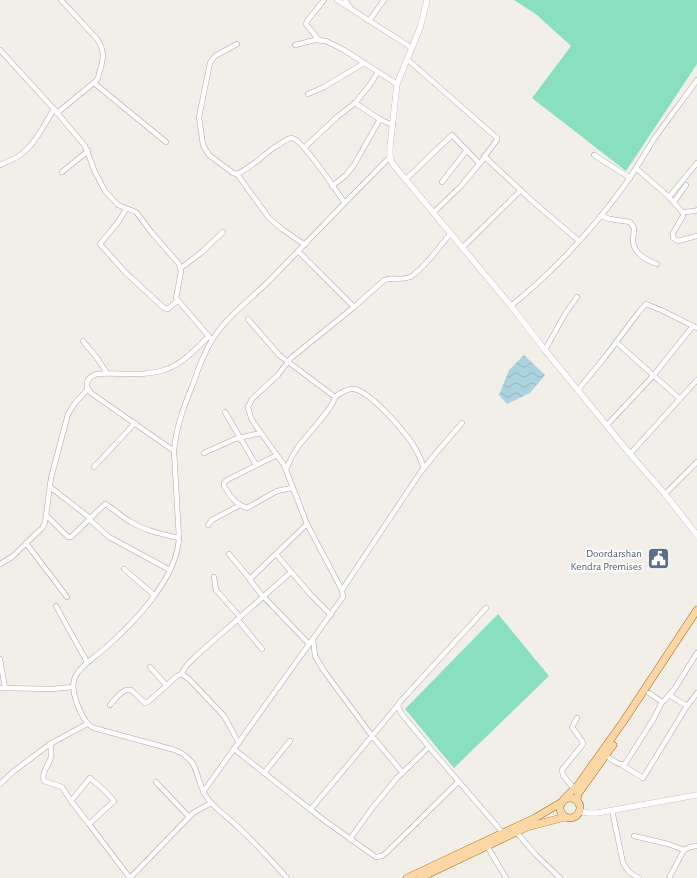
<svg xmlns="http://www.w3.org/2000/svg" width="697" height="878" font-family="'Alegreya Sans',sans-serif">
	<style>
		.pitch { fill: #88e0be }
		.water { fill: url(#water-waves) }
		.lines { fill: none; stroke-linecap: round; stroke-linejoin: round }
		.minor-casing { stroke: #a9a9a9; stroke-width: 5.5 }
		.tertiary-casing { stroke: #a9a9a9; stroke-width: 6 }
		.primary-casing { stroke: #a06b00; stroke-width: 8 }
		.minor { stroke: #fff; stroke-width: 4.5 }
		.tertiary { stroke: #fff; stroke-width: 5.5 }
		.primary { stroke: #fcd6a4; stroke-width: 7 }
		.labels { text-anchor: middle; stroke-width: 3.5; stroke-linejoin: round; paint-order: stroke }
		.service-label { font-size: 11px; fill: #4e5e75; stroke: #fff; text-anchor: end }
	</style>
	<defs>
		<pattern id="water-waves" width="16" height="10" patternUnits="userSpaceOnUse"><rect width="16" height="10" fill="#aad3df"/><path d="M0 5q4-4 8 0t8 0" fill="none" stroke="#92b5bf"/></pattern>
	</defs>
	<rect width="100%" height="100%" fill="#f2efe9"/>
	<g class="pitch">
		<polygon points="514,0 697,0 697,64 626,171 532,98 571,46 537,15"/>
		<polygon points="498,614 549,676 454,768 405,709"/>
	</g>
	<polygon class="water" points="524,355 545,375 530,393 507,404 499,395 509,370"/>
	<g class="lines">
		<defs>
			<g id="minor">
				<polyline points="337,0 412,48"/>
				<polyline points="345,0 350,7"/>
				<polyline points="369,21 384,0"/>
				<polyline points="319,40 306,24 307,21 324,0"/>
				<path d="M237,44L215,56L210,63L199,117L203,145L209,155L233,173L237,174C251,168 262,156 275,147C279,145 286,139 291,138C301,137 337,192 344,202"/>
				<polyline points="295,45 315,40 326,41 344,50 397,84"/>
				<polyline points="0,50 54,109 85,146 95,172 105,191 118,205 136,212 152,233 179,264 181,272 176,298 212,340"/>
				<polyline points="407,59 497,138 497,140 484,157"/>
				<polyline points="94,83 166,142"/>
				<polyline points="308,94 324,87 364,63"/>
				<polyline points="355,103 381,120 393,125"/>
				<path d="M57,113L96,81L98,78C102,62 107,54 97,39L61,0"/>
				<polyline points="305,147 337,117 355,103 369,86 378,72"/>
				<polyline points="594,155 630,178"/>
				<path d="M0,165C6,162 12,160 17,157C34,147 44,125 54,109"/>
				<polyline points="637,169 669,197 683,213 683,216 673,233 673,238 678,241 697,236"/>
				<polyline points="62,172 88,151"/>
				<polyline points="237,174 269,218 282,229 305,245"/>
				<polyline points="406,179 452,135 479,163"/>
				<polyline points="442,182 467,150"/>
				<polyline points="332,186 346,175 354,165 380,119"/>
				<polyline points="669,197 697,163"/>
				<polyline points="674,202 686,185"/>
				<polyline points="126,209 119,221 100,244 125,272 164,308 168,309 177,301"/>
				<polyline points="434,212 461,186 485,157 531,200 579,241"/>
				<polyline points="683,212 695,211 697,210"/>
				<path d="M601,216L610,219L630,222L634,228C634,232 633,236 633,241C634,254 646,260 657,264"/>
				<polyline points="462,248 521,190"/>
				<polyline points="298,251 354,307"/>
				<polyline points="181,268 202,252 223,232"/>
				<path d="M511,306C554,271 592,230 624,186C635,171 644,155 654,139C668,119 683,100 697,80"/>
				<path d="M248,319L279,355L335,397C334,407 305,437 298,447C293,454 289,462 286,470"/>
				<polyline points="83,341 97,358 107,373"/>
				<polyline points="616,342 680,399"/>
				<polyline points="545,350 565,314 577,297"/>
				<polyline points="578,390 605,357 638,313 646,304 661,310 697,328"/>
				<path d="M335,397C340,393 347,388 354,389C371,392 402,429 412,443C417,451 421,459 424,468"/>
				<polyline points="225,412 256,465"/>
				<polyline points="607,425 653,376 693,326"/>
				<path d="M174,451L91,393L87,387C86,380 90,376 97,374C118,372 143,377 164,370C181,365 196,349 208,337"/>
				<polyline points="204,453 235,439 260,433"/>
				<polyline points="630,454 697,380"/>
				<path d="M277,455L227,480L224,483V486C229,495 236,505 247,508L277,491L292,488"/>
				<polyline points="94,467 135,423"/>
				<polyline points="50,487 90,518"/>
				<polyline points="665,494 697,462"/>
				<path d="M47,516L68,537H71L105,504C114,509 122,517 131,522C146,531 162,534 179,538"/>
				<polyline points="89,519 109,537 170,570"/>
				<polyline points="307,524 252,577 250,580 261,594 309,644"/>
				<polyline points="208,525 212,520 240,505"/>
				<polyline points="26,543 67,597"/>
				<polyline points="229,554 250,579"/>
				<polyline points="276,554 310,594 331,615"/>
				<polyline points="0,564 12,557 42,528 45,523 51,478 68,414 75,403 88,389"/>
				<polyline points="124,569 154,595"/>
				<polyline points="214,577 216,590 240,617"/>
				<polyline points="342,590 420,473 436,453 462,423"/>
				<polyline points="56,606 87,662"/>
				<polyline points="486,608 399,703 398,706 401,713 429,747 503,833"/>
				<polyline points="238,620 262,649"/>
				<polyline points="313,639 315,656 324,671 372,736 403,773"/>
				<polyline points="0,659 5,688"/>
				<polyline points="150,667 166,685"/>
				<polyline points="181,674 187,665 196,656 291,572"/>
				<polyline points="0,688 52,689 73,687"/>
				<polyline points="649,693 662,702 664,701 675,688 697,653"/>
				<polyline points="669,695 687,706 697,693"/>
				<path d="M110,705C116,699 122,688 131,690L145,703L148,702L177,676L182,674L190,680L224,716L239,743"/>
				<path d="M50,744C51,748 52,753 51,757C49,766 41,771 44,781L62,787L71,801"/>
				<polyline points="234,749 325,821 376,857 382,856 387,852 458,782"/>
				<path d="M606,755C611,759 618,766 625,764L654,718L662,702"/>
				<polyline points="622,765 643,778 687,706"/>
				<polyline points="264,773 290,741"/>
				<polyline points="156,782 189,817"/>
				<polyline points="0,784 14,771 50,744 87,724"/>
				<polyline points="574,789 563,775 562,770 583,744 582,741 572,727 577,718"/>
				<path d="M203,792L343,597L342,590L307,524L284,465L256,426L251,418L248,407L252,399L278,375L291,358L354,307L383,281C391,276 400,281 410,277C422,271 441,245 450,234"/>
				<polyline points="311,809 398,705"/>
				<polyline points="612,810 623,863 629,872 639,878"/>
				<polyline points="89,824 71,801 90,778 104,790 114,801 89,824 130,878"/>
				<polyline points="516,832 536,855 560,878"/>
				<polyline points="634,836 668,844 684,850"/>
				<polyline points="350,839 373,807 397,778 429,747"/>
				<polyline points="487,846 506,878"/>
				<polyline points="130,878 193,813 211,803"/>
				<path d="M287,878C271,860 255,843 237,826C228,817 216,810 208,799C193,779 203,762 175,750L94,728C82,723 69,690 75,677C80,666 94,658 103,650C133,624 177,579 179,538L174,451C176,427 184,406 193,384C198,369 204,353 212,340C227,316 250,300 269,281C309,240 349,198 390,157"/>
				<polyline points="669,878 684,850 690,847 697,846"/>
			</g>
			<g id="tertiary">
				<polyline points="427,0 420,28 397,84 390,147 390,157 392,163 511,306 545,350 630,454 665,494 697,535"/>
				<polyline points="579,811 588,813 597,813 697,795"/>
			</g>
			<g id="primary">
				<circle cx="570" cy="808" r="10"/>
				<polyline points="564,799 578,785 623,722 697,610"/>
				<polyline points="577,800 578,794 613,745"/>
				<polyline points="407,878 535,818 562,802"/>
				<polyline points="420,878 527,827 565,817"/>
			</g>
		</defs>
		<use href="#minor" class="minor-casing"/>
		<use href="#tertiary" class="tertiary-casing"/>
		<use href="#primary" class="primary-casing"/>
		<use href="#minor" class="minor"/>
		<use href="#tertiary" class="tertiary"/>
		<use href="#primary" class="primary"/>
	</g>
	<defs>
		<symbol id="civic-square" viewBox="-11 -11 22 22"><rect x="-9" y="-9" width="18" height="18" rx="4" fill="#5c6f8a" stroke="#fff"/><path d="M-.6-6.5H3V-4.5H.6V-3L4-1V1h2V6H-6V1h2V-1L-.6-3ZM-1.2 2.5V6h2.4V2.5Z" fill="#fff"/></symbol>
	</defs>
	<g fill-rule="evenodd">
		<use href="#civic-square" x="646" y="546" width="25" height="25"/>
	</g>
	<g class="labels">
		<g class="service-label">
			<text x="642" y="557">Doordarshan<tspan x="642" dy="13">Kendra Premises</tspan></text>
		</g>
	</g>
</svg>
